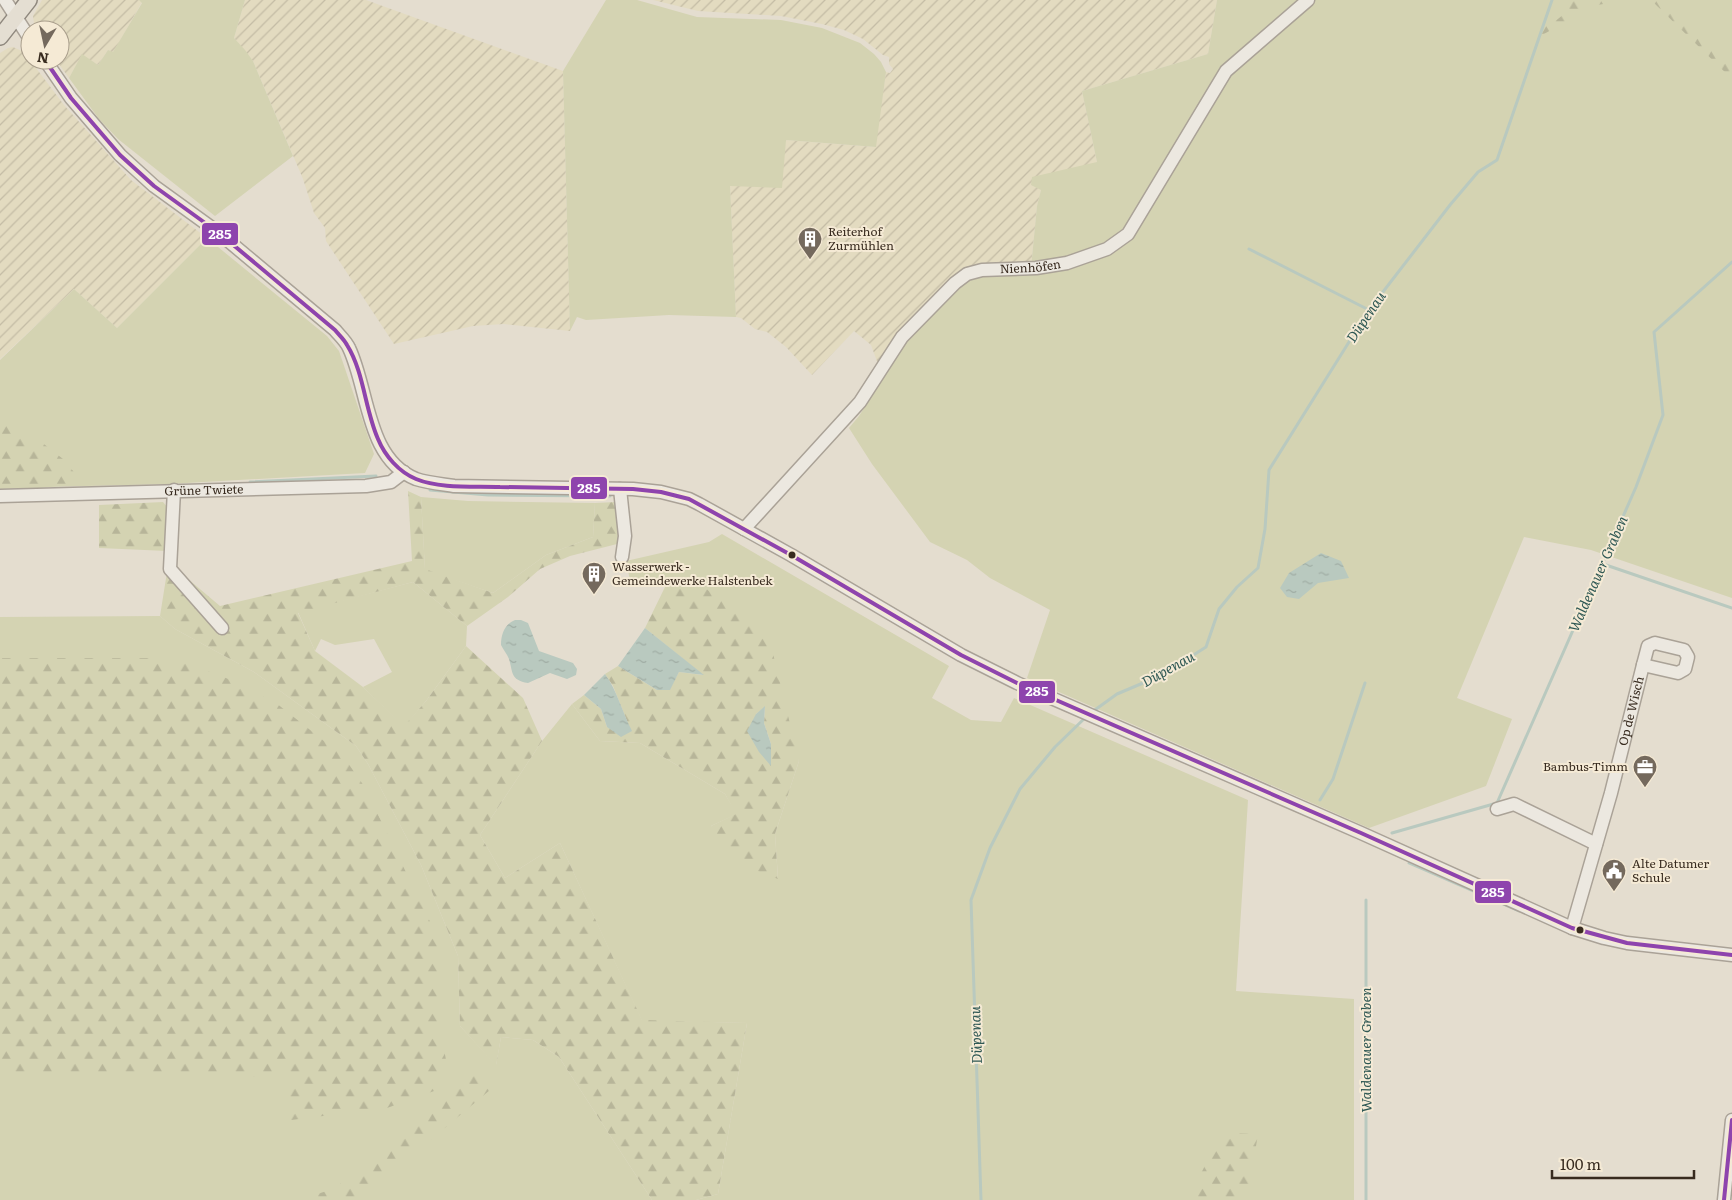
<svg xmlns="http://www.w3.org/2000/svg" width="1732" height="1200" font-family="Literata,serif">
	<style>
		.farmland { fill: url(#farmland-furrows) }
		.green { fill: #d4d3b2 }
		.forest { fill: url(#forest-firs); fill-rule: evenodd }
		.water { fill: url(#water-ripples) }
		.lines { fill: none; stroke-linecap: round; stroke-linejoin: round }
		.stream { stroke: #b9c9bf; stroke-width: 3 }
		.minor-casing { stroke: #aaa297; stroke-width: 15 }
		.major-casing { stroke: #8f887e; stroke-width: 18 }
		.minor { stroke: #ece8e0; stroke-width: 12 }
		.major { stroke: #e4ded2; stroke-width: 15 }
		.bus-1-casing { stroke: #f5ead5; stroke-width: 8 }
		.bus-1 { stroke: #8e44ad; stroke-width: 4 }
		.bus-dot { fill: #382b1f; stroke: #f5ead5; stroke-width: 2 }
		.labels { text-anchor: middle; stroke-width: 4; stroke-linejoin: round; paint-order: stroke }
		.poi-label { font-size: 12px; fill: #382b1f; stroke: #f5ead5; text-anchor: start }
		.street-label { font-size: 12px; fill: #382b1f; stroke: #f5ead5 }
		.water-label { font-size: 14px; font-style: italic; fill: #2f5854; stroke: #f5ead5 }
		.line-badge { stroke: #f5ead5; stroke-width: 2 }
		.badge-label { font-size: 14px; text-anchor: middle; font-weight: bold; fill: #fff }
	</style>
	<defs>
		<pattern id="farmland-furrows" width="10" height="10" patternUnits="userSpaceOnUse" patternTransform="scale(1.25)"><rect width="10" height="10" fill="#e3dbc0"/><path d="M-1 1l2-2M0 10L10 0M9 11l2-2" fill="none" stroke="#c4bca5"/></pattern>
		<pattern id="forest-firs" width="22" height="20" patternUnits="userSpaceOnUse" patternTransform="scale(1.25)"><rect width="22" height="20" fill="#d4d3b2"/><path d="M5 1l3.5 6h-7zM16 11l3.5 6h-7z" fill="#b7b599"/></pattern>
		<pattern id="water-ripples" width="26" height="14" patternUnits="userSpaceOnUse" patternTransform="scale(1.25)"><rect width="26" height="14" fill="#b9c9bf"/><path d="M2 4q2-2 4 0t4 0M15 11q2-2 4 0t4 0" fill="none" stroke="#a0ada4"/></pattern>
	</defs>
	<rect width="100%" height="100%" fill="#e4ddcf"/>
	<g class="farmland">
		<polygon points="42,0 139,0 142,2 113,53 108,50 98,65 82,55 69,78 56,60 60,60 60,30 35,30 33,16"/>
		<polygon points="245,0 366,0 563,71 570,331 504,324 473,326 394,344 326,241 325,228 314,213 303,179 253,61 234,38"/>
		<polygon points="653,0 1217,0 1208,54 1082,91 1097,162 1041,190 1037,206 1031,268 967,274 881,372 871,345 854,331 812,375 786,347 767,332 755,329 741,318 736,317 730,186 785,140 875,147 886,72 890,73 893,69 889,64 889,57 883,55 863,39 844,30 822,24 781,16 698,11"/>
		<polygon points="13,47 24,52 64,105 131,180 207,238 117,328 74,289 0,359 0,53 8,48"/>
	</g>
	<g class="green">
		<polygon points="139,0 245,0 234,38 245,50 253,61 293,156 215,216 118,139 99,119 69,78 82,54 98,65 108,50 113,52 142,3"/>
		<polygon points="606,0 637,0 697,17 781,20 822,28 860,43 874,54 881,62 886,72 876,147 786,140 782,188 730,186 736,317 669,315 586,320 577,317 570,331 563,71"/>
		<polygon points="1217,0 1732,0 1732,598 1591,550 1524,537 1457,698 1512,719 1486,786 1369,828 1027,678 1050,610 990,578 967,560 930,542 872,464 849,428 859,416 907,340 953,286 992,273 1031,268 1037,206 1041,190 1031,185 1032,177 1097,162 1082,91 1208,54"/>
		<polygon points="207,238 327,336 339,351 374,454 365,473 169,484 0,488 0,360 74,289 117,328"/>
		<polygon points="421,497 468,501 595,503 593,537 546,555 493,593 425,570"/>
		<polygon points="722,534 949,666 932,698 971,720 1001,722 1014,698 1248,800 1236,991 1354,999 1354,1200 696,1200 718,1194 747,1023 642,1021 560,843 505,878 480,835 542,741 572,704 600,741 640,743 725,794 737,814 711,826 778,878 775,834 799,761 700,584 665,587 631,585 626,561 709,542"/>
		<polygon points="413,582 467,626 466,646 426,701 404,727 363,687 392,672 374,639 335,645 321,639 315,651 298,612"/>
		<polygon points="160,616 175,629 254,672 356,746 368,764 421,865 458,956 460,1026 496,1065 501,1037 533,1040 559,1057 652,1200 0,1200 0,617"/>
	</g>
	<g class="forest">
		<polygon points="1565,0 1629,0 1597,5 1578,2 1584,28 1566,22 1542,35 1534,32 1539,21 1553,23 1564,14"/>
		<polygon points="1651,0 1666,0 1732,65 1732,79"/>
		<polygon points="0,410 19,436 40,441 63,459 83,483 42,488 0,489"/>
		<polygon points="408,491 421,497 425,569 493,593 546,555 593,537 595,503 616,502 621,533 617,544 570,556 540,569 508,597 467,626 413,582 298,613 315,651 363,687 404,726 426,701 466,646 523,698 542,741 480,835 505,878 560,843 642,1020 747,1023 718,1194 696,1200 652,1200 559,1057 533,1040 501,1037 496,1066 460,1026 458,956 421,865 368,764 356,746 254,672 175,629 160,616 167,572 181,573 220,606 412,561"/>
		<polygon points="163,502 168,508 167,551 99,548 99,505"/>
		<path d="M700,584L769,637L799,761L775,834L778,879L734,862L711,826L736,814L725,794L640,743L600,741L572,704L584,695L601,709L607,727L631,731L613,686L605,674L618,666L657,690H669L679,672L703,675L645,628L665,587ZM765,707L764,723L771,744L770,765L756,714Z"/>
		<polygon points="0,658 156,658 187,663 231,680 276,703 343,756 364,786 438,938 442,1039 447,1065 434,1091 387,1108 291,1120 289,1075 268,1077 146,1072 0,1076"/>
		<polygon points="475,1074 490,1090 365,1195 351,1200 298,1200 330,1190 361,1171"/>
		<polygon points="1222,1133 1258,1134 1247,1200 1197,1200 1197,1181"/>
	</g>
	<g class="water">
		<polygon points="1321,553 1341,561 1349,578 1318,583 1299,599 1287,597 1280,588 1289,573"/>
		<path d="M515,620H521L528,623L539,651L573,663L577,669L576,675L567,679L550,673L528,683C510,680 513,672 509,659C507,654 503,649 501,645C501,634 505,624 515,620Z"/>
		<polygon points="645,628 704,675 679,672 670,690 657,690 618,666"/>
		<path d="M605,674C618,692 622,712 632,731L621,737L607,727L601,709L584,695Z"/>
		<polygon points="765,706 764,723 771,744 771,766 759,752 747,731 756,714"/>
	</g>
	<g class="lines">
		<g class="stream">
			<polyline points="1249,249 1369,310"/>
			<polyline points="250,482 376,476"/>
			<polyline points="430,490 488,495 610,496"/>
			<polyline points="1603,564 1732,608"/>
			<polyline points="1092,712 1117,694 1162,675 1206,647 1219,609 1237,587 1258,568 1265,529 1269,470 1369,310 1450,205 1478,172 1497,160 1552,0"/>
			<polyline points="1320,800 1333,779 1365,683"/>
			<polyline points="1392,833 1497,803 1636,487 1663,415 1654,332 1732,262"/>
			<polyline points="1409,863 1519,911"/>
			<polyline points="981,1200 971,900 990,848 1020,789 1055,747 1087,716"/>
			<polyline points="1366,1200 1366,900"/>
		</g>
		<defs>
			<g id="minor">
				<polyline points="5,0 30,39"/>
				<path d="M45,60L71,98L120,155L154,186L219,233L335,330C339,335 346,341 349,348C369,390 366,459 416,479C428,483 441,484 454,486L633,489L661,492L689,499L699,504L791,555L961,655L1017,683L1361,833L1572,928L1604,938L1627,943L1732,955"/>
				<polyline points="620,489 625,536 622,557"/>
				<polyline points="174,490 170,569 222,628"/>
				<path id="s1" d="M0,496L366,486L391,482L404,472"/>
				<path id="s2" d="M744,529L860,402L902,337L955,283L967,274L982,270L1036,268L1067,263L1107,249L1128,234L1226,71L1308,0"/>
				<polygon points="1655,643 1684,650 1688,657 1685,669 1678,673 1643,665 1648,646"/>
				<polyline points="1497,809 1514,804 1596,844"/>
				<path id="s3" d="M1572,928L1611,793L1643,665"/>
				<polyline points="1724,1200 1732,1120"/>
			</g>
			<polyline id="major" points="0,37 29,0"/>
		</defs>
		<use href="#minor" class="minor-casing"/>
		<use href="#major" class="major-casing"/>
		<use href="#minor" class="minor"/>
		<use href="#major" class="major"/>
		<defs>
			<g id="bus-1">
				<path d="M45,60L71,98L120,155L154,186L219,233L335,330C339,335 344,339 347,345C364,372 365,410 378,439C385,456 399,472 416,479C440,489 474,486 500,487C544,488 589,488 633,489L661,492L689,499L791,555L961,655L1017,683L1361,833L1572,928L1627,943L1732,955"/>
				<polyline points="1724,1200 1732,1120"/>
			</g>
		</defs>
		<use href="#bus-1" class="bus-1-casing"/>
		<use href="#bus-1" class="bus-1"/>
	</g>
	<defs>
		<symbol id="building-pin" viewBox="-11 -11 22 30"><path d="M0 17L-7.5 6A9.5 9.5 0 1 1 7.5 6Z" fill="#74695d" stroke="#f5ead5"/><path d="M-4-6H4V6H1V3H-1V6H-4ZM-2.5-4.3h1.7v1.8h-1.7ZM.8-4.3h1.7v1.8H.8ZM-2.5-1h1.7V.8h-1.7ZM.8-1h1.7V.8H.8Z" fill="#fff"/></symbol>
		<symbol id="office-pin" viewBox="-11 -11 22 30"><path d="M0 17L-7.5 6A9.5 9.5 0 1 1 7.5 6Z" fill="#74695d" stroke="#f5ead5"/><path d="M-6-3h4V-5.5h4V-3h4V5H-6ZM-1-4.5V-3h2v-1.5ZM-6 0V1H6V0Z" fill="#fff"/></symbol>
		<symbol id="civic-pin" viewBox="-11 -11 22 30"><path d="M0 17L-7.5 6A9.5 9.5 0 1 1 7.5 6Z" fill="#74695d" stroke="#f5ead5"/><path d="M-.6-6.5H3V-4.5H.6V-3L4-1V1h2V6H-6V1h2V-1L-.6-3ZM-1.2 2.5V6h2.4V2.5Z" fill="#fff"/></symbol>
	</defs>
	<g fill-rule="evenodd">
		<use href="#building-pin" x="796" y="225" width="28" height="38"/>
		<use href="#building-pin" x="580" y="560" width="28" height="38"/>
		<use href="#office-pin" x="1631" y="753" width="28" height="38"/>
		<use href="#civic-pin" x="1600" y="857" width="28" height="38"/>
	</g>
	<g class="bus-dot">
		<circle cx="792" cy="555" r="4.5"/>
		<circle cx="1580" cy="930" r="4.5"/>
	</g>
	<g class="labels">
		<g class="poi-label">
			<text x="828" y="236">Reiterhof<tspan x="828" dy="14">Zurmühlen</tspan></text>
			<text x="612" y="571">Wasserwerk -<tspan x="612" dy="14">Gemeindewerke Halstenbek</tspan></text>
			<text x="1628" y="771" text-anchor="end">Bambus-Timm</text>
			<text x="1632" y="868">Alte Datumer<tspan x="1632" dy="14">Schule</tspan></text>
		</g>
		<g class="street-label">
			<text dy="4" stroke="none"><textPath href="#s2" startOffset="404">Nienhöfen</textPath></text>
			<text dy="4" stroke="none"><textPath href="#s1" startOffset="204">Grüne Twiete</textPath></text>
			<text dy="4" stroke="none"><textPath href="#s3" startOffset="225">Op de Wisch</textPath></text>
		</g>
		<g class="water-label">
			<text transform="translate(1366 317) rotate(-56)" y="5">Düpenau</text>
			<text transform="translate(1598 574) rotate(-66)" y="5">Waldenauer Graben</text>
			<text transform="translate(1168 669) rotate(-29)" y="5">Düpenau</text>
			<text transform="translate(976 1035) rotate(-92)" y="5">Düpenau</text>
			<text transform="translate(1366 1050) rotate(-90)" y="5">Waldenauer Graben</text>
		</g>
	</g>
	<g class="line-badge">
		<rect x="201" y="222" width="38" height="24" rx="5" fill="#8e44ad"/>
		<rect x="570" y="476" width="38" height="24" rx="5" fill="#8e44ad"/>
		<rect x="1018" y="680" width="38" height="24" rx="5" fill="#8e44ad"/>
		<rect x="1474" y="880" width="38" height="24" rx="5" fill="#8e44ad"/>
	</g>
	<g class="badge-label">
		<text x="220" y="239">285</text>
		<text x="589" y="493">285</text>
		<text x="1037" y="696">285</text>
		<text x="1493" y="897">285</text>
	</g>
	<g transform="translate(45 45) rotate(189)"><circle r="24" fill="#f5ead5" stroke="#a99e8c"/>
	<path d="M0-4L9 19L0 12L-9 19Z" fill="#74695d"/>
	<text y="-8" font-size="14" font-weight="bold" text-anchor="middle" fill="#382b1f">N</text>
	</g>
	<path d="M1552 1170v8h142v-8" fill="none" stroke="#382b1f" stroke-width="2.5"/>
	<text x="1560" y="1170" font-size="15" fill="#382b1f" stroke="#f5ead5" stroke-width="4" paint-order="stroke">100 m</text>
</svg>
